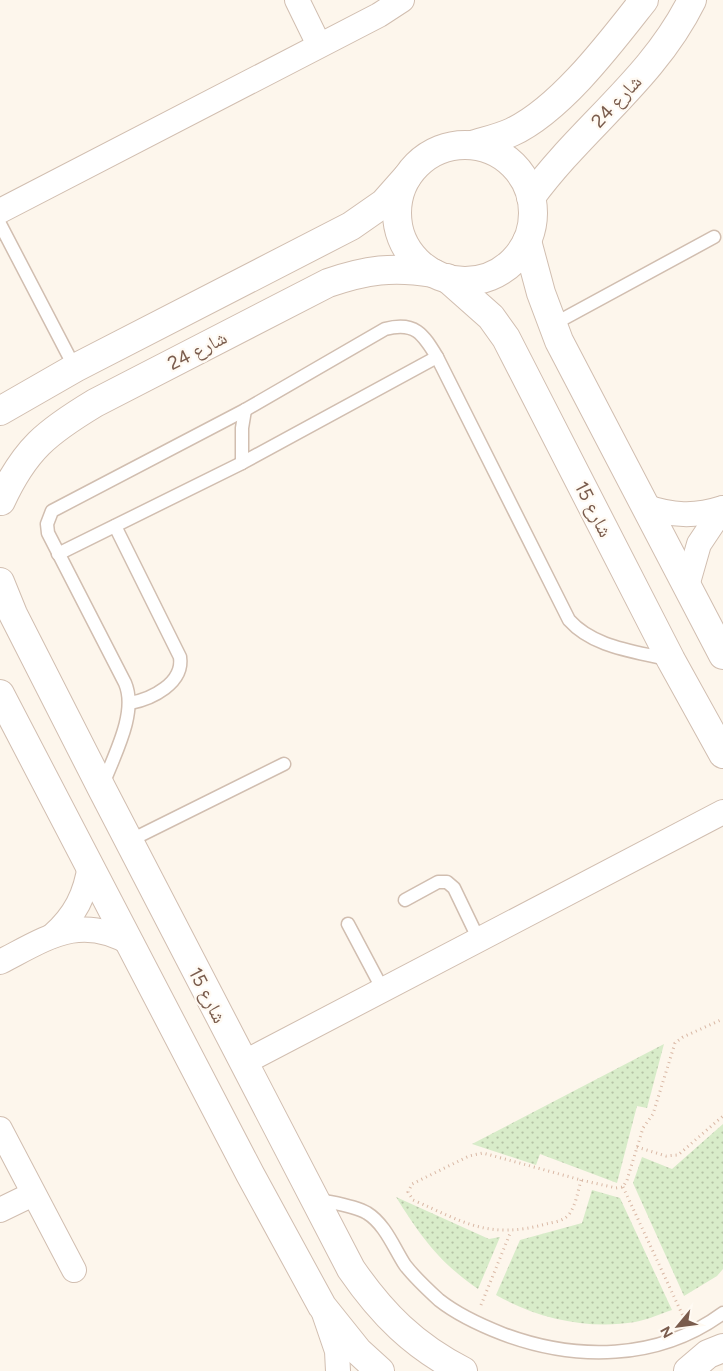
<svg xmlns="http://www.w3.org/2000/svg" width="723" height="1371" font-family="Figtree,'Noto Naskh Arabic',sans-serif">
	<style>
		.grass { fill: url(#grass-dots) }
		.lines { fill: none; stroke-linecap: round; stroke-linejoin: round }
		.service-casing { stroke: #d1beb0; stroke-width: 15 }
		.minor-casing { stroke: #d1beb0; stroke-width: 26 }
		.tertiary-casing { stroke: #d1beb0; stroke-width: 30 }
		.path { stroke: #d9b8a5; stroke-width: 3; stroke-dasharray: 1 4; stroke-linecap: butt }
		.service { stroke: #fff; stroke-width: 12 }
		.minor { stroke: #fff; stroke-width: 24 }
		.tertiary { stroke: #fff; stroke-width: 28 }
		.labels { text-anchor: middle; stroke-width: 4.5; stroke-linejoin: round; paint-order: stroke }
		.street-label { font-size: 19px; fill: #7a5c4d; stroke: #fffaf3 }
	</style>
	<defs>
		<pattern id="grass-dots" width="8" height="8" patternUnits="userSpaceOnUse" patternTransform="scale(1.25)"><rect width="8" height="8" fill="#d8ecc9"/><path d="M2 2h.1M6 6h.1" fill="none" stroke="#b4c2a5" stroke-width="1.8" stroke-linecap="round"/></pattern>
	</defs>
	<rect width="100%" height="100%" fill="#fdf6ec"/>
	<g class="grass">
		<polygon points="664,1044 647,1108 637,1106 617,1183 540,1154 536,1165 472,1144"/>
		<polygon points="723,1124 723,1269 717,1276 684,1296 633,1183 642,1157 672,1169"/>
		<path d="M592,1190L620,1198L672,1310C660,1314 647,1320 635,1322C588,1330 536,1318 496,1295L520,1240L582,1223Z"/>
		<path d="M396,1197L489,1239L500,1237L478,1289C439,1262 421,1237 396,1197Z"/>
	</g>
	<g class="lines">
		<defs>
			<g id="service">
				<polyline points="0,224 75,368"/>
				<polyline points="552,325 714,237"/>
				<polyline points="242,463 242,428 245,410"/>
				<path d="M115,526L180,657C184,683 152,699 130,703"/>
				<polyline points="58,554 242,463 437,357"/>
				<path d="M102,787C113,757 138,713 125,683L48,533L47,524L52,511L245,410L385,329C415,321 423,334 437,357L569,620C594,648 635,651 670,660"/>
				<polyline points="129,841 284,764"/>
				<polyline points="405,900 438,882 447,882 454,888 479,940"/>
				<polyline points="348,924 383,990"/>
				<path d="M316,1199C332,1203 353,1205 367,1213C385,1224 394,1248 405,1265C415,1278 427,1289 439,1300C458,1315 480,1325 503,1334C575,1361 658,1361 723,1313"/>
			</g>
			<g id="minor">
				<polyline points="297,0 319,45"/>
				<polyline points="0,211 379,15 402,0"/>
				<path d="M644,506C672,516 695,517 723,508"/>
				<polyline points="687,586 699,544 723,508"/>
				<path d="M52,936C75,916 86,894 90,864"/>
				<path d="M0,962C47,938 80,913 132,944"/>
				<polyline points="243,1063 723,812"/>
				<polyline points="0,1129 74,1270"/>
				<polyline points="0,1210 33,1194"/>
				<polyline points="324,1313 337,1351 338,1371"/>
			</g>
			<g id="tertiary">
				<path d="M472,145C485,141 499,138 512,132C561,109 611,42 644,0"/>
				<circle cx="465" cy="213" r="68"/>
				<path d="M531,197C582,127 653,79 692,0"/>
				<polyline points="527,241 541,293 559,341 723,655"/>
				<polyline points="447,278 491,317 506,338 671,660 723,754"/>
				<polyline points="0,411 75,368 351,226 384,203 407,177"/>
				<path d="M1,501C25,449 47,432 95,403L328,283C366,270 393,266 433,273"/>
				<path d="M0,582L13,614L102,789L351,1269C382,1314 414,1346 463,1371"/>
				<polyline points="0,694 250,1174 322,1306 358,1351 380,1371"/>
				<polyline points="688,1371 708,1354 723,1348"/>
			</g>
		</defs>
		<use href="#service" class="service-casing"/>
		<use href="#minor" class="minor-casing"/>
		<use href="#tertiary" class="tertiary-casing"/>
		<g class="path">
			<polyline points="637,1147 666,1156 678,1155 723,1116"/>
			<path d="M581,1180C578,1191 576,1204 570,1213C565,1221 554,1222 546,1224C488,1240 464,1222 413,1200L408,1192L412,1184L469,1156L483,1153L581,1180L616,1188L623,1187L627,1180L643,1128L653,1114L675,1043L683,1037L723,1019"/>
			<polyline points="623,1187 683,1316"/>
			<polyline points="481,1305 511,1231"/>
		</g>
		<use href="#service" class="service"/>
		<use href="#minor" class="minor"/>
		<use href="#tertiary" class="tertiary"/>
	</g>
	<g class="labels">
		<g class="street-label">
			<text transform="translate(616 101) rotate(-47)" y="7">شارع 24</text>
			<text transform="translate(197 350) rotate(-27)" y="7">شارع 24</text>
			<text transform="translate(594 509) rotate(63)" y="7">شارع 15</text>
			<text transform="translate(208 995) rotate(63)" y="7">شارع 15</text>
		</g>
	</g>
	<g transform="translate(678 1326) rotate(241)" stroke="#fffaf3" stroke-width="4" paint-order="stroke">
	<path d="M0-4L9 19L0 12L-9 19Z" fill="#7a5c4d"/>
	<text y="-8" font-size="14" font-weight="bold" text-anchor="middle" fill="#7a5c4d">N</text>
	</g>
</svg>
